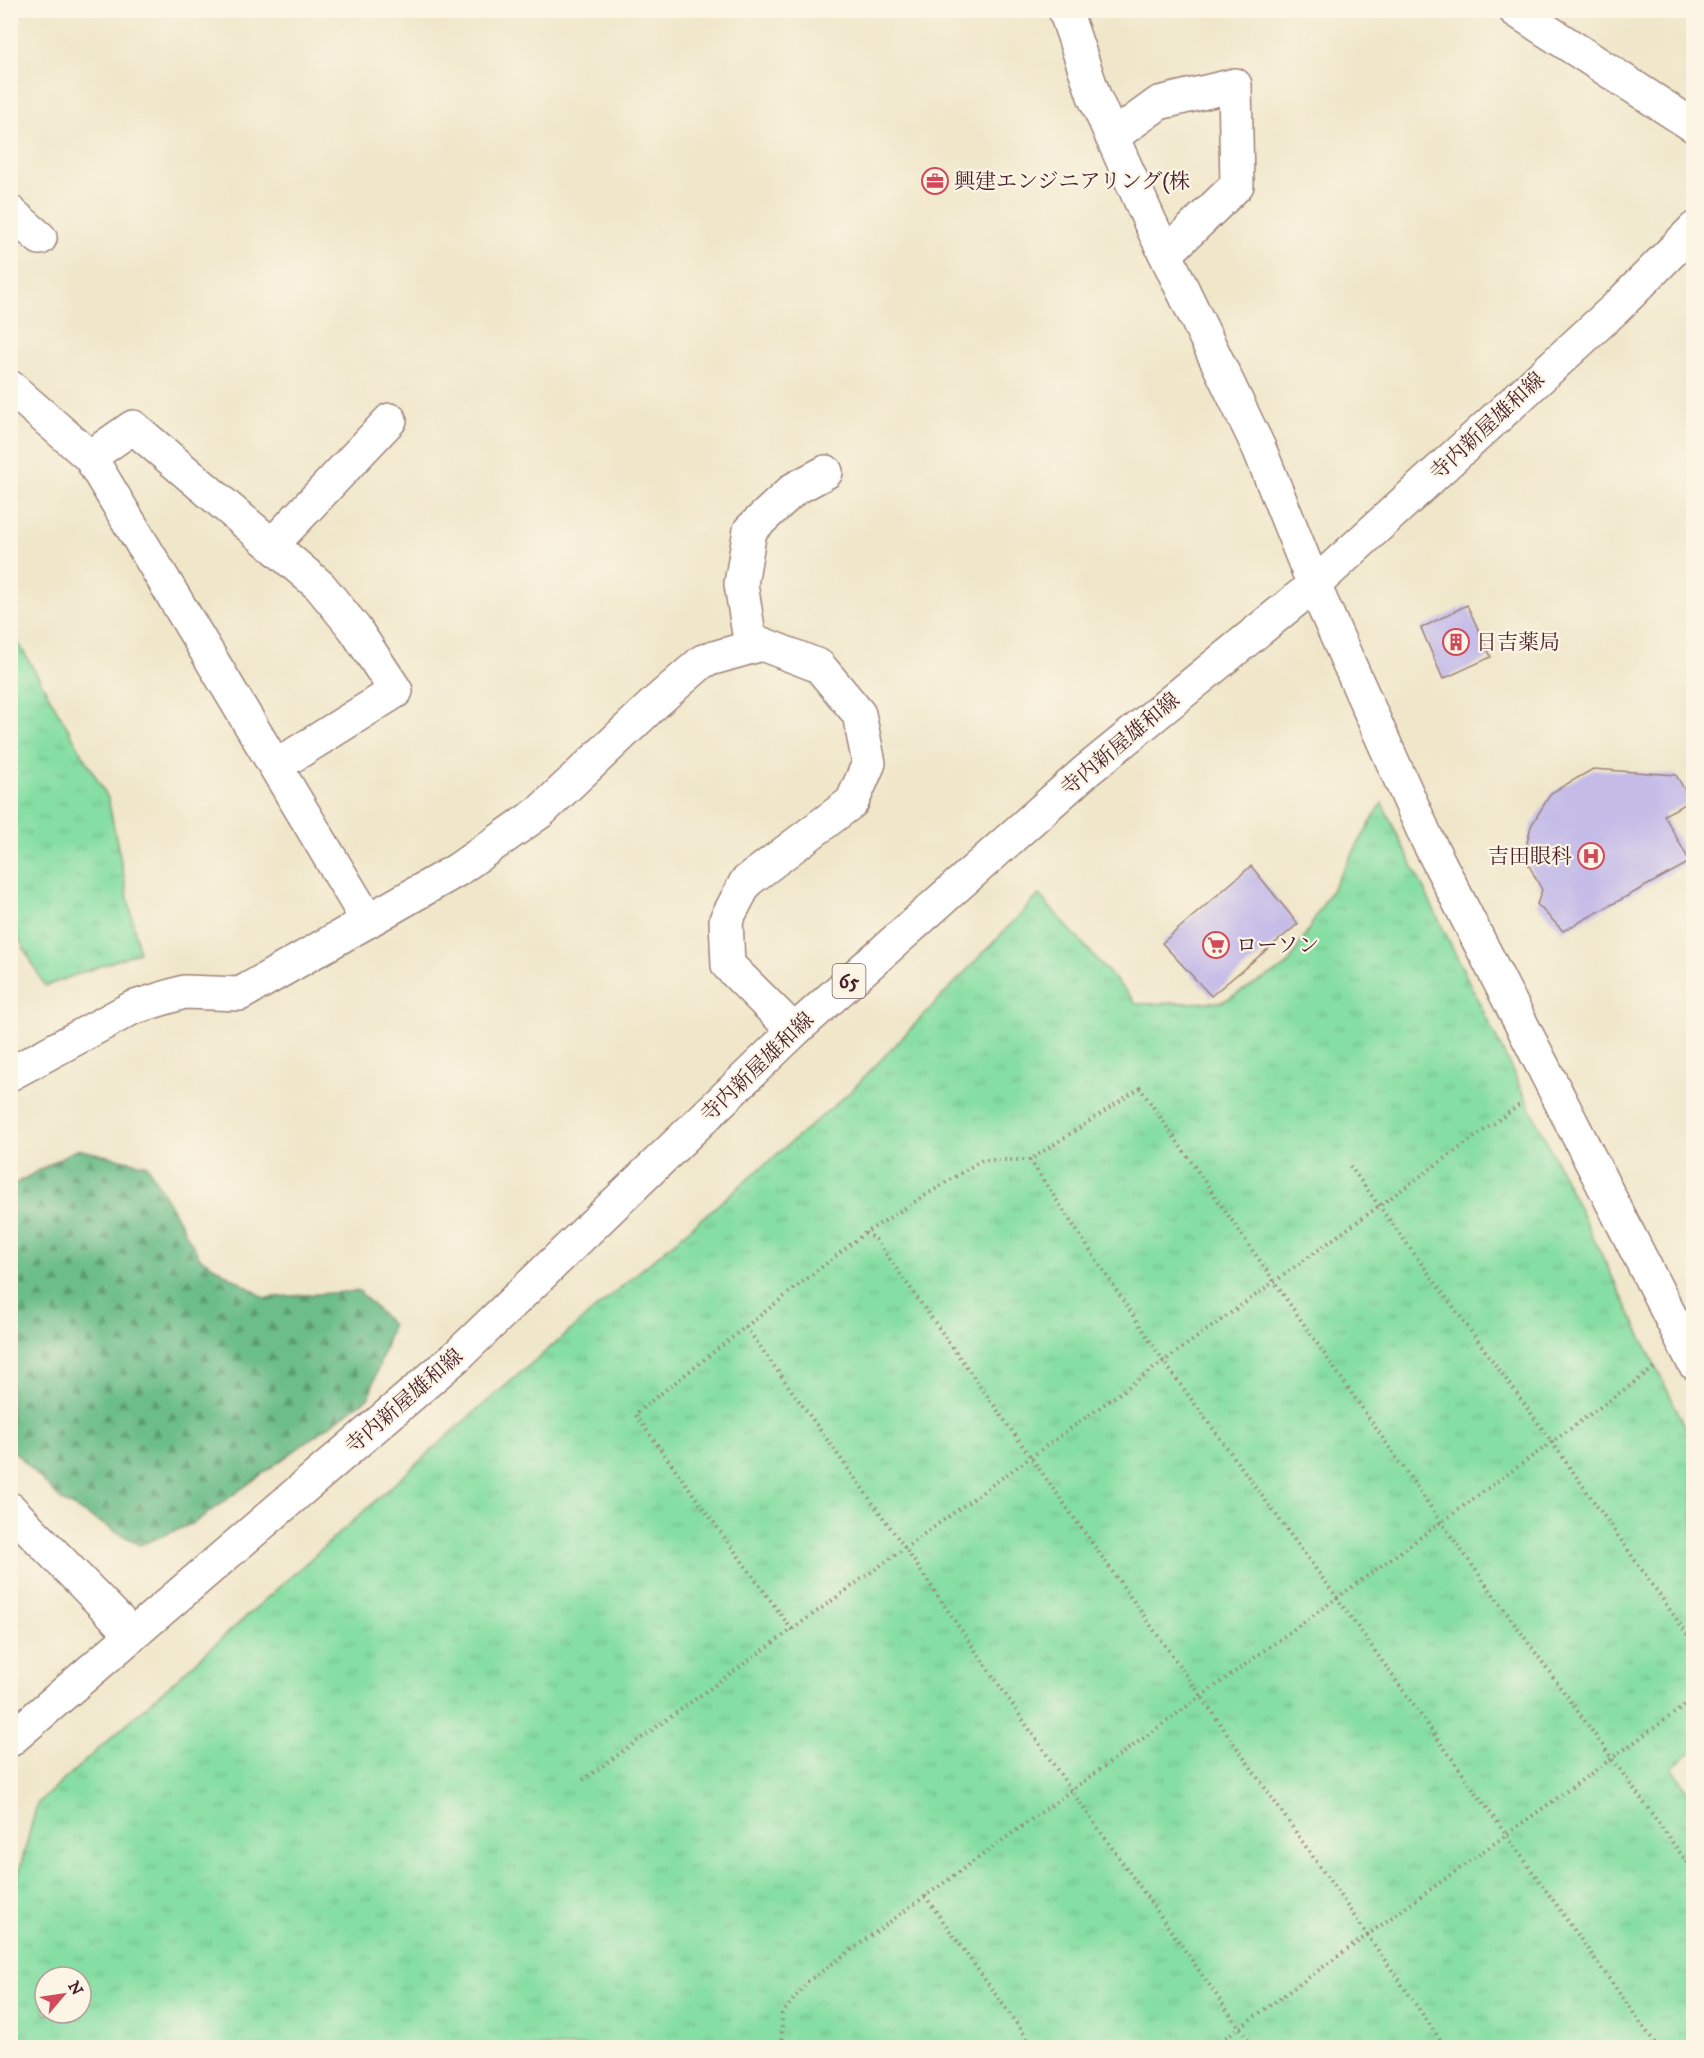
<svg xmlns="http://www.w3.org/2000/svg" width="1704" height="2058" font-family="'IM FELL DW Pica','Noto Serif JP',serif">
	<style>
		.grass { fill: url(#grass-tufts); stroke: #687e67; stroke-width: 1.5; fill-rule: evenodd }
		.forest { fill: url(#forest-firs); stroke: #5b6e5a; stroke-width: 1.5 }
		.building { fill: #c5bce8 }
		.lines { fill: none; stroke-linecap: round; stroke-linejoin: round }
		.minor-casing { stroke: #9d837a; stroke-width: 36 }
		.major-casing { stroke: #9d837a; stroke-width: 36 }
		.path { stroke: #9d837a; stroke-width: 4; stroke-dasharray: 1.5 4.5; stroke-linecap: butt }
		.minor { stroke: #fff; stroke-width: 33 }
		.major { stroke: #fff; stroke-width: 33 }
		.labels { text-anchor: middle; stroke-width: 4.5; stroke-linejoin: round; paint-order: stroke }
		.shield { fill: #fcf5e5; stroke: #7f5f63; stroke-width: 1.5 }
		.shield-label { font-size: 20px; font-weight: bold; fill: #4a1f2b }
		.poi-label { font-size: 21px; fill: #4a1f2b; stroke: #fcf5e5; text-anchor: start }
		.street-label { font-size: 21px; fill: #4a1f2b; stroke: #fcf5e5 }
	</style>
	<defs>
		<pattern id="grass-tufts" width="24" height="20" patternUnits="userSpaceOnUse" patternTransform="scale(1.5)"><rect width="24" height="20" fill="#85dea3"/><path d="M3 7l-1-3M5 7V3M7 7l1-3M15 17l-1-3M17 17v-4M19 17l1-3" fill="none" stroke="#74be8c"/></pattern>
		<pattern id="forest-firs" width="22" height="20" patternUnits="userSpaceOnUse" patternTransform="scale(1.5)"><rect width="22" height="20" fill="#6cbd89"/><path d="M5 1l3.5 6h-7zM16 11l3.5 6h-7z" fill="#5b9970"/></pattern>
	</defs>
	<rect width="100%" height="100%" fill="#fcf5e5"/>
	<filter id="ink" filterUnits="userSpaceOnUse"><feTurbulence type="fractalNoise" baseFrequency=".0167" numOctaves="2"/><feDisplacementMap in="SourceGraphic" scale="12" xChannelSelector="R" yChannelSelector="G"/><feConvolveMatrix kernelMatrix="1 2 1 2 8 2 1 2 1" color-interpolation-filters="sRGB"/></filter>
	<filter id="wash" filterUnits="userSpaceOnUse"><feTurbulence type="fractalNoise" baseFrequency=".008" numOctaves="4" result="noise"/><feDisplacementMap in="SourceGraphic" scale="24" xChannelSelector="R" yChannelSelector="G"/><feGaussianBlur stdDeviation="1.35" result="paint"/><feColorMatrix in="noise" values="0 0 0 0 0 0 0 0 0 0 0 0 0 0 0 0 0 1.4 0 .05"/><feComposite in="paint" operator="in"/></filter>
	<g filter="url(#wash)">
		<rect width="100%" height="100%" fill="#f0e7ca"/>
		<g class="grass">
			<polygon points="11,630 108,798 139,952 45,986 11,925"/>
			<path d="M1382,803L1693,1443V1750L1672,1767L1693,1800V2047H11V1902L37,1804L470,1416L850,1092L1039,895L1137,1004L1222,1002L1287,966ZM45,1977H81V2013H45Z"/>
		</g>
		<polygon class="forest" points="77,1149 147,1165 200,1258 265,1298 359,1291 392,1325 369,1397 194,1523 140,1545 62,1501 11,1448 11,1186"/>
		<g id="blocks">
			<g class="building">
				<polygon points="1467,605 1491,657 1443,679 1421,628"/>
				<polygon points="1593,769 1676,775 1691,801 1664,815 1690,862 1563,931 1537,904 1542,890 1524,856 1531,826 1551,793"/>
				<polygon points="1251,866 1298,924 1211,996 1162,943"/>
			</g>
		</g>
	</g>
	<g filter="url(#ink)">
		<use href="#blocks" fill-opacity="0" stroke="#9d837a" stroke-width="1.5"/>
		<g class="lines">
			<defs>
				<g id="minor">
					<polyline points="1065,10 1094,96 1150,222 1259,448 1314,585 1427,839 1694,1363"/>
					<polyline points="1515,10 1694,126"/>
					<polyline points="1112,137 1159,103 1235,85 1237,185 1166,254"/>
					<polyline points="10,212 40,238"/>
					<polyline points="10,387 90,457 368,921"/>
					<polyline points="90,457 133,427 320,586 355,629 396,691 276,766"/>
					<polyline points="272,545 390,420"/>
					<polyline points="751,647 741,584 750,530 794,489 826,472"/>
					<polyline points="10,1074 132,1008 184,992 240,994 457,870 540,812 656,702 703,661 762,644 819,666 859,714 869,763 852,802 746,882 726,920 728,965 794,1031"/>
					<polyline points="10,1509 132,1634"/>
				</g>
				<polyline id="major" points="10,1740 458,1355 794,1031 1085,772 1314,585 1617,307 1694,229"/>
			</defs>
			<use href="#minor" class="minor-casing"/>
			<use href="#major" class="major-casing"/>
			<g class="path">
				<polyline points="1030,1160 1164,1362 1337,1598 1655,2043"/>
				<polyline points="1350,1166 1552,1442 1694,1644"/>
				<polyline points="865,1233 876,1240 1201,1696 1446,2048"/>
				<polyline points="746,1327 905,1548 1071,1790 1254,2048"/>
				<polyline points="792,1630 635,1414 865,1233 982,1160 1030,1160 1140,1088 1441,1522 1694,1872"/>
				<polyline points="583,1780 1522,1103"/>
				<polyline points="925,1896 1034,2048"/>
				<polyline points="782,2045 782,2014 807,1982 1654,1368"/>
				<polyline points="1211,2048 1694,1699"/>
			</g>
			<use href="#minor" class="minor"/>
			<use href="#major" class="major"/>
		</g>
	</g>
	<defs>
		<symbol id="office-ring" viewBox="-11 -11 22 22"><circle r="9.5" fill="#fcf5e5" stroke="#d1495b" stroke-width="1.5"/><path d="M-6-3h4V-5.5h4V-3h4V5H-6ZM-1-4.5V-3h2v-1.5ZM-6 0V1H6V0Z" fill="#d1495b"/></symbol>
		<symbol id="building-ring" viewBox="-11 -11 22 22"><circle r="9.5" fill="#fcf5e5" stroke="#d1495b" stroke-width="1.5"/><path d="M-4-6H4V6H1V3H-1V6H-4ZM-2.5-4.3h1.7v1.8h-1.7ZM.8-4.3h1.7v1.8H.8ZM-2.5-1h1.7V.8h-1.7ZM.8-1h1.7V.8H.8Z" fill="#d1495b"/></symbol>
		<symbol id="hospital-ring" viewBox="-11 -11 22 22"><circle r="9.5" fill="#fcf5e5" stroke="#d1495b" stroke-width="1.5"/><path d="M-5-5h3v3.5h4V-5h3V5h-3V1.5h-4V5h-3Z" fill="#d1495b"/></symbol>
		<symbol id="supermarket-ring" viewBox="-11 -11 22 22"><circle r="9.5" fill="#fcf5e5" stroke="#d1495b" stroke-width="1.5"/><path d="M-6-5.5h2.5l.6 2H6L4.5 2H-2.5L-4.4-4H-6ZM-1.5 3.2a1.3 1.3 0 1 0 .1 0ZM3 3.2a1.3 1.3 0 1 0 .1 0Z" fill="#d1495b"/></symbol>
	</defs>
	<g fill-rule="evenodd">
		<use href="#office-ring" x="920" y="166" width="30" height="30"/>
		<use href="#building-ring" x="1441" y="627" width="30" height="30"/>
		<use href="#hospital-ring" x="1576" y="841" width="30" height="30"/>
		<use href="#supermarket-ring" x="1201" y="930" width="30" height="30"/>
	</g>
	<g class="labels">
		<rect class="shield" x="832.5" y="964" width="33" height="34" rx="4.5"/>
		<g class="shield-label">
			<text x="849" y="988">65</text>
		</g>
		<g class="poi-label">
			<text x="954" y="188">興建エンジニアリング(株</text>
			<text x="1476" y="649">日吉薬局</text>
			<text x="1572" y="863" text-anchor="end">吉田眼科</text>
			<text x="1236" y="952">ローソン</text>
		</g>
		<g class="street-label">
			<text transform="translate(1487 426) rotate(-43)" y="7">寺内新屋雄和線</text>
			<text transform="translate(1120 744) rotate(-40)" y="7">寺内新屋雄和線</text>
			<text transform="translate(757 1067) rotate(-44)" y="7">寺内新屋雄和線</text>
			<text transform="translate(404 1401) rotate(-41)" y="7">寺内新屋雄和線</text>
		</g>
	</g>
	<rect width="1704" height="2058" fill="none" stroke="#fcf5e5" stroke-width="36"/>
	<g transform="translate(63 1995) rotate(61)"><circle r="28" fill="#fcf5e5" stroke="#b59f9b" stroke-width="1.5"/>
	<path d="M0-4.5L10 22L0 15L-10 22Z" fill="#d1495b"/>
	<text y="-9" font-size="16" font-weight="bold" text-anchor="middle" fill="#4a1f2b">N</text>
	</g>
</svg>
